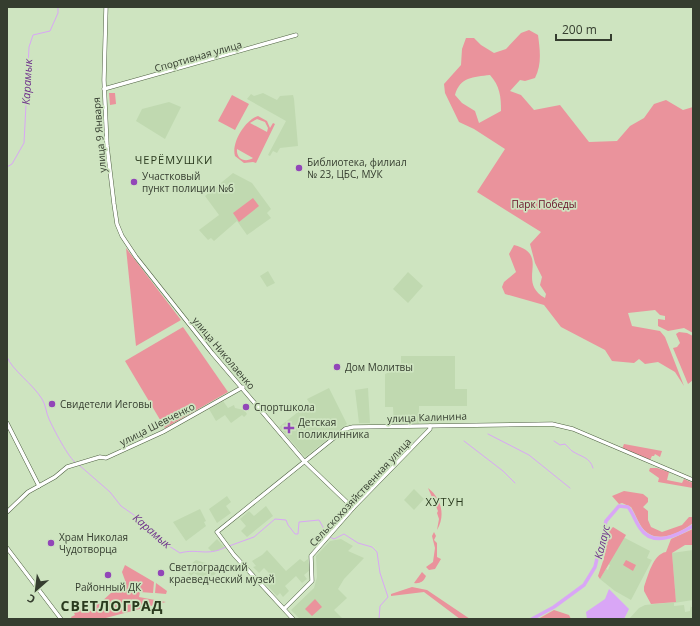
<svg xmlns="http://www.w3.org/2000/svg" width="700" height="626" font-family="'Open Sans',sans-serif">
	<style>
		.built { fill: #c0d9b0 }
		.green { fill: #ea939c; fill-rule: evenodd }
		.water { fill: #d9a6f6 }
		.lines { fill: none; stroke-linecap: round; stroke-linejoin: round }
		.stream { stroke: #d9a6f6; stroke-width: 1 }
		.river { stroke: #d9a6f6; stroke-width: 3.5 }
		.secondary-casing { stroke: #4e6041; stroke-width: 4.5 }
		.secondary { stroke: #fff; stroke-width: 3.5 }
		.poi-dot { fill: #9246b8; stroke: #cee4c0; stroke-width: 1.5 }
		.labels { text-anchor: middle; stroke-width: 3.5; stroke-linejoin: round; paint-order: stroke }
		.street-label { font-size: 10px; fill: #353d2f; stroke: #cee4c0 }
		.poi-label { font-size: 10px; fill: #353d2f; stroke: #cee4c0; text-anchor: start }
		.park-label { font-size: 10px; fill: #660b24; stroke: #cee4c0 }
		.water-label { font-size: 11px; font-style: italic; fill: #6c2e8a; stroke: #cee4c0 }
		.neighbourhood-label { font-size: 11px; letter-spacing: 1px; fill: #2a3a1e; stroke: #cee4c0 }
		.district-label { font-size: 14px; font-weight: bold; letter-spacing: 1px; fill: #2a3a1e; stroke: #cee4c0 }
	</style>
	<rect width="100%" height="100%" fill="#cee4c0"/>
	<g class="built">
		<polygon points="263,93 277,100 280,96 293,95 294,99 298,146 280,148 277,153 273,151 270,156 268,155 286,121 247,99 251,94 254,96"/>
		<polygon points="169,102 181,107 165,139 136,121 142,109"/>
		<polygon points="233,173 252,183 271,209 267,213 271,218 247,235 237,221 214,241 211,238 208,240 199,230 219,215 205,196"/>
		<polygon points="268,271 275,283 267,287 260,276"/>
		<polygon points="408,272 423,286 408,303 393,289"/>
		<polygon points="401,356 455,356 455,389 467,389 467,406 419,406 419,425 394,426 393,407 385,407 385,374 392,371 401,371"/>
		<polygon points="329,388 347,424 305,457 279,427 298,412 313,409 307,399"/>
		<polygon points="368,388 370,423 359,423 355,390"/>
		<polygon points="223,401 228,408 234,405 235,408 244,410 247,414 244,417 242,415 231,423 225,415 216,421 209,409"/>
		<polygon points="414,489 424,499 414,510 404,500"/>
		<polygon points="227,496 231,502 226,506 231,513 217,523 209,509"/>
		<polygon points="266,506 273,516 247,537 241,531 246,526 240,519 249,511 254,516"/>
		<polygon points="200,509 206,521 204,522 206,526 186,541 173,522"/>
		<polygon points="623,537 650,551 647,558 652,560 631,600 615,591 600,579 606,569 608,570 610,565 608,564"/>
		<polygon points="217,539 225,548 212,552 208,548"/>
		<polygon points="341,539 353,546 348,551 364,558 344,579 338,589 347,598 334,610 343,619 300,619 291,610 314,588 317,577 316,556 330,541"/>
		<polygon points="267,550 286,571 300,559 304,562 308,559 310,570 304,575 307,579 302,583 296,576 285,586 289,591 283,597 280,593 277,596 266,584 265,579 270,574 264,568 259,573 253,567 256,566 252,561 262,555"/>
		<polygon points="693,550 693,600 674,603 674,606 684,605 685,612 690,611 691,604 691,607 693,607 693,619 629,619 639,608 645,605 676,602 672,553"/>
		<polygon points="196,560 218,567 216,573 205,584 199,576 194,573 191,576 185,569"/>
	</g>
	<g class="green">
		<path d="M529,30L538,35C540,50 542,64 535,78L525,81L520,80L510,91L521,95L534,110L560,105L589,142L617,141L630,126L644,118L654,104L666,100L683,110L693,107V333L684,328L668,331L658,326V319L665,320V316L660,315L655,310L628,313L632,326L660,331L665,337L684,386L675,372L658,362L645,364L639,359L634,363L612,361L605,350L561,327L544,305L505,294L502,287L504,282L516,272L509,254L514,245C552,255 515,281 545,298L546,294L540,285L542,277L535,263L530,244L541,232L477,192L505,149L474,129L459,122L445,93L444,84L461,65L462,49L466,38H474L481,45L494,53L506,49L521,33ZM490,75C500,86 501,97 501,111L479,123L475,111L462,103L455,95C460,77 473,77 490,75Z"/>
		<polygon points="109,93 115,93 116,104 110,105"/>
		<polygon points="232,95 249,104 235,130 218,121"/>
		<path d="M258,116L267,121L270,128L273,123L275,124L256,163L253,162L244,163L235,156C231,143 245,120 258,116ZM257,119L265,122L268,128L267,132L250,123ZM237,149L253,158C245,163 236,159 237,149Z"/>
		<polygon points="253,198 259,206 239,222 233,213"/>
		<polygon points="126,248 181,320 136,346"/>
		<polygon points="183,327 228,392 165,428 125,361"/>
		<polygon points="679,332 687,333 693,336 693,380 688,384 673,348 677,347 680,343 676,334"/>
		<polygon points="624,444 662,451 660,457 655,454 654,456 652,456 650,460 622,449"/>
		<polygon points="650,468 657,468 669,472 667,480 682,483 684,479 693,483 693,488 658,482 659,478 649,471"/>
		<path d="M428,488C441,498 446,515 437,530L439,519L437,513L438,511Z"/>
		<path d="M624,491L643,494L648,498V502L643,507L648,511V520L651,527L662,532L682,525L689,517H693V523C679,534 654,546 641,526C637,520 635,513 631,507L622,503L619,504L612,496Z"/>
		<polygon points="613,527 626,535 600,579 598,576 604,558 605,535"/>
		<path d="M693,529V545H685L672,553L676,602L651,604L644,591V587C648,576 653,554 666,552L671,539Z"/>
		<polygon points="434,532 436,536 434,540 437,543 437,557 441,559 435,569 429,570 426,567 433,562 435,548 432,536"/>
		<polygon points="626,560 636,565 633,571 623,565"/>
		<polygon points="125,565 154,582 153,593 140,592 139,597 166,602 102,619 72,619 71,617 75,615 74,613 84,605 89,612 95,608 92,603 94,601 99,604 112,592 126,583 122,572"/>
		<path d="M422,572L426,576C424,581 420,584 414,583Z"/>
		<polygon points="156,583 167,591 166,594 155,593"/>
		<polygon points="412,587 427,590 470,619 460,619 424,592 391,596 391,594"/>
		<polygon points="315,599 322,607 312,616 305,609"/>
		<polygon points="554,610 569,615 571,619 538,619"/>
	</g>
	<polygon class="water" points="609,589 629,609 624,619 587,619 586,612 605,599"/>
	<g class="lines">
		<g class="stream">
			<polyline points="7,167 12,164 24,143 29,47 33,35 50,31 58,13 58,7"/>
			<path d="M7,357C12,370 33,384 42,399C46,405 46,413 49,419C53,428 69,459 76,463"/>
			<polyline points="488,434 529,455 570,488"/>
			<polyline points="464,441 503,471 515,483"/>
			<path d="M554,441L560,445L565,444C568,447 570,449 572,451C581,457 590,457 593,468"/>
			<path d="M79,465L110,492L121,506L144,522L169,546L180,553C198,548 207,557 226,547"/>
			<polyline points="330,537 334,539 344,534 358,543 372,547 377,552 380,573 388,597 380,606 379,619"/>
			<polyline points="229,546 254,537 275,519 286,520 288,525 295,534 298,534 299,522 319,520 323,527 323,532 327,535"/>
		</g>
		<path class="river" d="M532,619L554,607L584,585L595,567L606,521L619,506L628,507C633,513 635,521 640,528C653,548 678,535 693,526"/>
		<defs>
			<g id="secondary">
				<polyline points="106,7 104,80 107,146 114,204 117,224 122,236 136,257 212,353 304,461 353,508"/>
				<polyline points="104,89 296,35"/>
				<polyline points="7,423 39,486"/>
				<polyline points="7,512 28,492 55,477 67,467 100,457 106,458 163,432 243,387"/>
				<polyline points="7,548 61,619"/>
				<polyline points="284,609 312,581 311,556 353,508 430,429 430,426"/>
				<polyline points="293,619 234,555 217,532 345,429 353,427 552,424 573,429 693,480"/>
			</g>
		</defs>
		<use href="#secondary" class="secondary-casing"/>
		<use href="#secondary" class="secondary"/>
	</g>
	<g class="poi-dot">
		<circle cx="299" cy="168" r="4"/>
		<circle cx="134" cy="182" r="4"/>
		<circle cx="337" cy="367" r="4"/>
		<circle cx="52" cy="404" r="4"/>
		<circle cx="246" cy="407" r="4"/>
		<path d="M287 422h4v4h4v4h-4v4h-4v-4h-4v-4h4z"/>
		<circle cx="51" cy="543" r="4"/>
		<circle cx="161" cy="573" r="4"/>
		<circle cx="108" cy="575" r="4"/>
	</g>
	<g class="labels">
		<g class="street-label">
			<text transform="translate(198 56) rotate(-16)" y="4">Спортивная улица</text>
			<text transform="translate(99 135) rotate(-95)" y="4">улица 9 Января</text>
			<text transform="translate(224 353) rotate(50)" y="4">улица Николаенко</text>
			<text transform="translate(427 417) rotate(-2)" y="4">улица Калинина</text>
			<text transform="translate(157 424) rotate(-27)" y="4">улица Шевченко</text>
			<text transform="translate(360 492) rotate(-47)" y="4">Сельскохозяйственная улица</text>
		</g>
		<g class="poi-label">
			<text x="307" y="166">Библиотека, филиал<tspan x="307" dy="12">№ 23, ЦБС, МУК</tspan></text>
			<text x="142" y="180">Участковый<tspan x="142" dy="12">пункт полиции №6</tspan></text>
			<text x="345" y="371">Дом Молитвы</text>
			<text x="60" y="408">Свидетели Иеговы</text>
			<text x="254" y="411">Спортшкола</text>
			<text x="298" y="426">Детская<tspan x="298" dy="12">поликлинника</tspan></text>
			<text x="59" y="541">Храм Николая<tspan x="59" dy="12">Чудотворца</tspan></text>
			<text x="169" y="571">Светлоградский<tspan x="169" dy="12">краеведческий музей</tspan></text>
			<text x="108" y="591" text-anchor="middle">Районный ДК</text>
		</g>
		<g class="park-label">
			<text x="544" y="208">Парк Победы</text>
		</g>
		<g class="water-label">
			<text transform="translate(27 82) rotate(-87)" y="4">Карамык</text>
			<text transform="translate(152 531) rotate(41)" y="4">Карамык</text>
			<text transform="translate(602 542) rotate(-76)" y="4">Калаус</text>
		</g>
		<g class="neighbourhood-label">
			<text x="174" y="164">ЧЕРЁМУШКИ</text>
			<text x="445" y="506">ХУТУН</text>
		</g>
		<g class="district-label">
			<text x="112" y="611">СВЕТЛОГРАД</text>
		</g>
	</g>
	<rect width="700" height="626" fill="none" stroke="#353d2f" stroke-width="16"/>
	<g transform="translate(36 590) rotate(208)" stroke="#cee4c0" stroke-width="3" paint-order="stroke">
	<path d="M0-3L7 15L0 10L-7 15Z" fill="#353d2f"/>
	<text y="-6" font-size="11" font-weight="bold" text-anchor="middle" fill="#353d2f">С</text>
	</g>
	<path d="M556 34v6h55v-6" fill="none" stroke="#353d2f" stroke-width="2"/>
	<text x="562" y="34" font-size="12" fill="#353d2f" stroke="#cee4c0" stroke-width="3" paint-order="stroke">200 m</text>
</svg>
